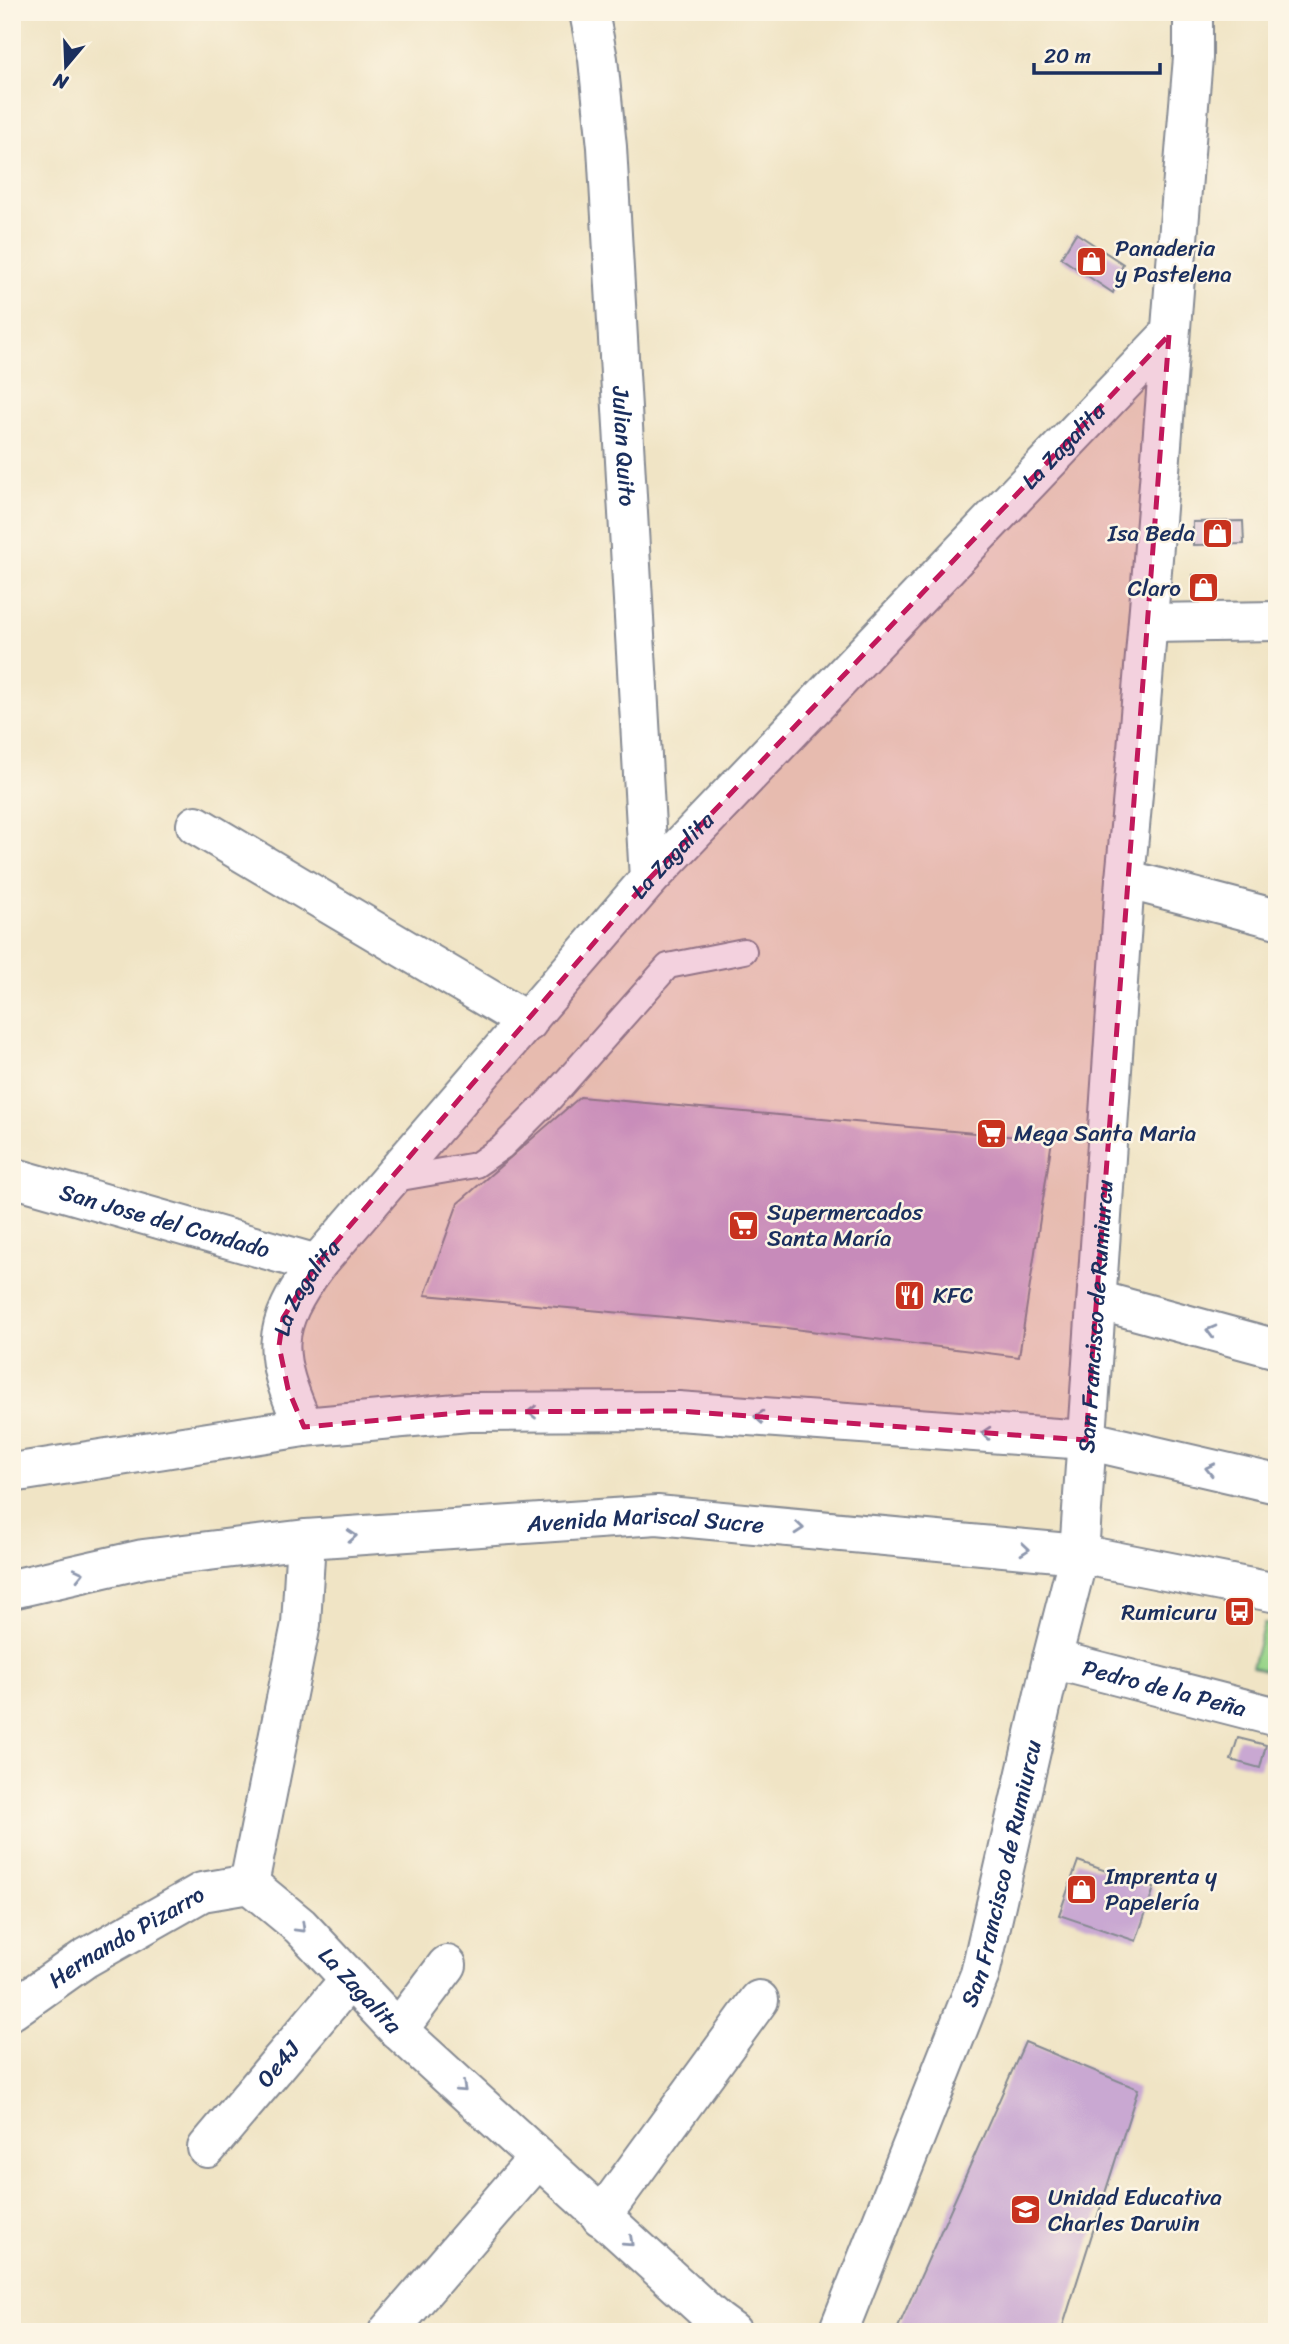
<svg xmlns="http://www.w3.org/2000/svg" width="1289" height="2344" font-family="Sriracha,sans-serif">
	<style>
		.green { fill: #9ad589; stroke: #5a8274; stroke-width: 2 }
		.building { fill: #c9a8d2 }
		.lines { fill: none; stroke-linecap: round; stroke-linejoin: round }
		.lane-casing { stroke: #868a92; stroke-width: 28 }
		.street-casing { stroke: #868a92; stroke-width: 42 }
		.secondary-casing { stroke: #868a92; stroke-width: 42 }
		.primary-casing { stroke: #868a92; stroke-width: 42 }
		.lane { stroke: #fff; stroke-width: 24 }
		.street { stroke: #fff; stroke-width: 38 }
		.secondary { stroke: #fff; stroke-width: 38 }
		.primary { stroke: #fff; stroke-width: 38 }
		.oneway { stroke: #8d97ae }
		.marked { fill: #c2185b; fill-opacity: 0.2; stroke: #c2185b; stroke-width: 5; stroke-dasharray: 14 9; stroke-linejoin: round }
		.labels { text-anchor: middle; stroke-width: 5; stroke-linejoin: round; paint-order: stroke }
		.poi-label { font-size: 23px; fill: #1b2f5e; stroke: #fcf5e5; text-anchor: start }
		.street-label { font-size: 23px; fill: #1b2f5e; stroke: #fcf5e5 }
	</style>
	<rect width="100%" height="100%" fill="#fcf5e5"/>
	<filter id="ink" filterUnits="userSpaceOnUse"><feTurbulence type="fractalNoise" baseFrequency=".0143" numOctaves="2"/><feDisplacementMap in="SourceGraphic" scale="14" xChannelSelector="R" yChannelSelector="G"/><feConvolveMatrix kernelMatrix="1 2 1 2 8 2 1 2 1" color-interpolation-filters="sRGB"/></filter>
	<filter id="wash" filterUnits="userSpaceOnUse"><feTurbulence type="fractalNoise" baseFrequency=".00686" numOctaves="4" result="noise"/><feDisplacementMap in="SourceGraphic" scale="28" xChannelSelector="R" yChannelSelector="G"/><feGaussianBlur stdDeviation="1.57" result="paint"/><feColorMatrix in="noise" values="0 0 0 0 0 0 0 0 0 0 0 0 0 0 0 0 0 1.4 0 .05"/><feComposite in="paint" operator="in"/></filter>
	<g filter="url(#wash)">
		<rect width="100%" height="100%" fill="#f0e4c5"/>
		<polygon class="green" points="1264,1623 1277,1626 1277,1673 1252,1667"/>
		<g id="blocks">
			<g class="building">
				<polygon points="1076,233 1123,264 1113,293 1061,258"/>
				<polygon points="1243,521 1244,544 1193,545 1193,522"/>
				<polygon points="1214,574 1215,601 1194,601 1193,575"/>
				<polygon points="580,1097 1052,1140 1019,1357 786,1328 425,1295 458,1203"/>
				<polygon points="1238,1738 1266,1745 1260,1768 1231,1760"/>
				<polygon points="1078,1861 1154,1888 1136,1941 1059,1915"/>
				<polygon points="1025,2042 1138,2089 1061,2332 896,2332"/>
			</g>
		</g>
	</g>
	<g filter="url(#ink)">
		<use href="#blocks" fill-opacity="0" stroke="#868a92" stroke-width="2"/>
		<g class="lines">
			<defs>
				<polyline id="lane" points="389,1180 476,1165 502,1147 551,1098 668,966 744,951"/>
				<g id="street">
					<path id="s1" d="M589,12L598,59L607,147L649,879"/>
					<polyline points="1150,623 1277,621"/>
					<polyline points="196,825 528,1022"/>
					<path d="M1125,879C1152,606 1169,332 1193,58V12"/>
					<path id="s2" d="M12,1177L317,1264"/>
					<polyline points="1097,1300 1277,1349"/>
					<path id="s3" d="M304,1427C272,1354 269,1329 317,1264L649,879L1169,335"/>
					<path id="s4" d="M1052,1659L1277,1717"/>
					<path id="s5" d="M249,1884L300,1926L398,2030L717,2321L732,2332"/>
					<polyline points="249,1884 301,1624 306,1539"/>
					<path id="s6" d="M12,2010L84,1959L202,1892L249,1884"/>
					<polyline points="398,2030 447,1965"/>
					<path id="s7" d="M207,2148L349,1980"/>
					<polyline points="601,2217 759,2000"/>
					<polyline points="388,2332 538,2158"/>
				</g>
				<g id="secondary">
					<path id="s8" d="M838,2332L980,1974L1052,1659L1079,1554L1125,879L1277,919"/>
				</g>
				<g id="primary">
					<polyline points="12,1473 304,1427 468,1412 678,1411 1086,1440 1277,1484"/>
					<path id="s9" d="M12,1589L143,1559L306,1539L657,1515L1079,1554L1277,1593"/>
				</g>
			</defs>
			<use href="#lane" class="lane-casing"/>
			<use href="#street" class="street-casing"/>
			<use href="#secondary" class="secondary-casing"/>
			<use href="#primary" class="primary-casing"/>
			<use href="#lane" class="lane"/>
			<use href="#street" class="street"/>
			<use href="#secondary" class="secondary"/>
			<use href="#primary" class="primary"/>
		</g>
		<defs><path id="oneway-chevron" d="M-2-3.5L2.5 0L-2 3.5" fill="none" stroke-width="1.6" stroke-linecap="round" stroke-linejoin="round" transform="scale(1.75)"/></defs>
		<g class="oneway">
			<use href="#oneway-chevron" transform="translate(1211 1331) rotate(-165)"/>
			<use href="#oneway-chevron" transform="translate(532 1412) rotate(180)"/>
			<use href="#oneway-chevron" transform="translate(759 1417) rotate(-176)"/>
			<use href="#oneway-chevron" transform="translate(986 1433) rotate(-176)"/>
			<use href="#oneway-chevron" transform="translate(1210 1469) rotate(-167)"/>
			<use href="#oneway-chevron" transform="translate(799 1528) rotate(5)"/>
			<use href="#oneway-chevron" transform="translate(352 1536) rotate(-4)"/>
			<use href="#oneway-chevron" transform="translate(1025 1549) rotate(5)"/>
			<use href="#oneway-chevron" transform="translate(79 1574) rotate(-13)"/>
			<use href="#oneway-chevron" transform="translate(301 1928) rotate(44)"/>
			<use href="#oneway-chevron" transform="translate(462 2088) rotate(42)"/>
			<use href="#oneway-chevron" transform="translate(629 2242) rotate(42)"/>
		</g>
	</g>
	<path class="marked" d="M1169,335L1086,1440L678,1411L468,1412L304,1427L288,1389L279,1346L283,1318L317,1264L649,879Z"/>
	<defs>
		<symbol id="shop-square" viewBox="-11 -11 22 22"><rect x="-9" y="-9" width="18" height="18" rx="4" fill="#c8321e" stroke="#fcf5e5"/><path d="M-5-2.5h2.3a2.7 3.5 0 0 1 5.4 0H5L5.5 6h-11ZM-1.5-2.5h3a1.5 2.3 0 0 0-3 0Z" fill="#fff"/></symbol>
		<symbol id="supermarket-square" viewBox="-11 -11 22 22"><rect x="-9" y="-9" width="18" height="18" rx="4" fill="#c8321e" stroke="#fcf5e5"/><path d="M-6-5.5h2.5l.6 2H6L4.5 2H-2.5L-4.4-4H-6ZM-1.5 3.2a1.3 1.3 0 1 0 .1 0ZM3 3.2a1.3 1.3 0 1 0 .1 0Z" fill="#fff"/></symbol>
		<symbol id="restaurant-square" viewBox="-11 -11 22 22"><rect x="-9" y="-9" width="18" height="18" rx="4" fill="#c8321e" stroke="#fcf5e5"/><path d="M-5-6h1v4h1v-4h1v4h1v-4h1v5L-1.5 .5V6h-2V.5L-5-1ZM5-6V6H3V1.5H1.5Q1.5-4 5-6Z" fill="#fff"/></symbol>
		<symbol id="bus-square" viewBox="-11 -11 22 22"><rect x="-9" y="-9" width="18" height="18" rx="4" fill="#c8321e" stroke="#fcf5e5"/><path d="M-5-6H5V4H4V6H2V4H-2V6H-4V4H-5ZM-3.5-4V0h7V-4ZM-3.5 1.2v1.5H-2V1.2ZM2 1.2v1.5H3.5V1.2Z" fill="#fff"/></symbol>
		<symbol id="school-square" viewBox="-11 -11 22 22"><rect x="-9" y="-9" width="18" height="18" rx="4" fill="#c8321e" stroke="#fcf5e5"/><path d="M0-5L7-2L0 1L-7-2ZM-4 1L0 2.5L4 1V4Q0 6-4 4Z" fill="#fff"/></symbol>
	</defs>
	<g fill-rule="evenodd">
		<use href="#shop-square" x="1074" y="244" width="35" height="35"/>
		<use href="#shop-square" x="1200" y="516" width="35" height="35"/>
		<use href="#shop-square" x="1186" y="570" width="35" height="35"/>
		<use href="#supermarket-square" x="974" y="1116" width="35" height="35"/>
		<use href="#supermarket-square" x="726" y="1208" width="35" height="35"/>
		<use href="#restaurant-square" x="892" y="1278" width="35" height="35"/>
		<use href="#bus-square" x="1222" y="1594" width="35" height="35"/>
		<use href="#shop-square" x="1064" y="1872" width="35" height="35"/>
		<use href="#school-square" x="1008" y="2192" width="35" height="35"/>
	</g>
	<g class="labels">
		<g class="poi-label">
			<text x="1115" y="256">Panaderia<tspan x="1115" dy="26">y Pastelena</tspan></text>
			<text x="1195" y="541" text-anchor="end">Isa Beda</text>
			<text x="1181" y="596" text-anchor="end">Claro</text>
			<text x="1014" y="1141">Mega Santa Maria</text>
			<text x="767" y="1220">Supermercados<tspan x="767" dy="26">Santa María</tspan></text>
			<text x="933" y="1303">KFC</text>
			<text x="1217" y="1620" text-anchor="end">Rumicuru</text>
			<text x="1105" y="1884">Imprenta y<tspan x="1105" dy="26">Papelería</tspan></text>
			<text x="1048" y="2205">Unidad Educativa<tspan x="1048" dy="26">Charles Darwin</tspan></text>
		</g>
		<g class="street-label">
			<text dy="8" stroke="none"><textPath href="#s1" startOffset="436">Julian Quito</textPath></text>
			<text dy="8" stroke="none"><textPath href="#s3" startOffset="1284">La Zagalita</textPath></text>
			<text dy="8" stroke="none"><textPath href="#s3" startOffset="718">La Zagalita</textPath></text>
			<text dy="8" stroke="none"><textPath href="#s2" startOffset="159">San Jose del Condado</textPath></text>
			<text dy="8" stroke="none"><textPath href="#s3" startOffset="150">La Zagalita</textPath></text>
			<text dy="8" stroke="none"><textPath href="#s8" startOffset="1055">San Francisco de Rumiurcu</textPath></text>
			<text dy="8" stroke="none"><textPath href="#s9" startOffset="639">Avenida Mariscal Sucre</textPath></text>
			<text dy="8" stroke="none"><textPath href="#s4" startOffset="116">Pedro de la Peña</textPath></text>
			<text dy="8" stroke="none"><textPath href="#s8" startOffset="488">San Francisco de Rumiurcu</textPath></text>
			<text dy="8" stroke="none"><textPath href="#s6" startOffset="136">Hernando Pizarro</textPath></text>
			<text dy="8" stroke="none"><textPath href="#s5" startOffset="154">La Zagalita</textPath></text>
			<text dy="8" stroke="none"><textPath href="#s7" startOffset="110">Oe4J</textPath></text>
		</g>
	</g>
	<rect width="1289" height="2344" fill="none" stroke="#fcf5e5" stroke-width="42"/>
	<g transform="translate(66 66) rotate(199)" stroke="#fcf5e5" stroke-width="5" paint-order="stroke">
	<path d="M0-5L12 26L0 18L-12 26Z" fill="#1b2f5e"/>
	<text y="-10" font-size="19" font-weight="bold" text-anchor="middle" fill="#1b2f5e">N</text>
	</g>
	<path d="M1034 63v10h126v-10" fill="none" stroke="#1b2f5e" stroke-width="3.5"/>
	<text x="1044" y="63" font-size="21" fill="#1b2f5e" stroke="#fcf5e5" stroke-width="5" paint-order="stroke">20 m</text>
</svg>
